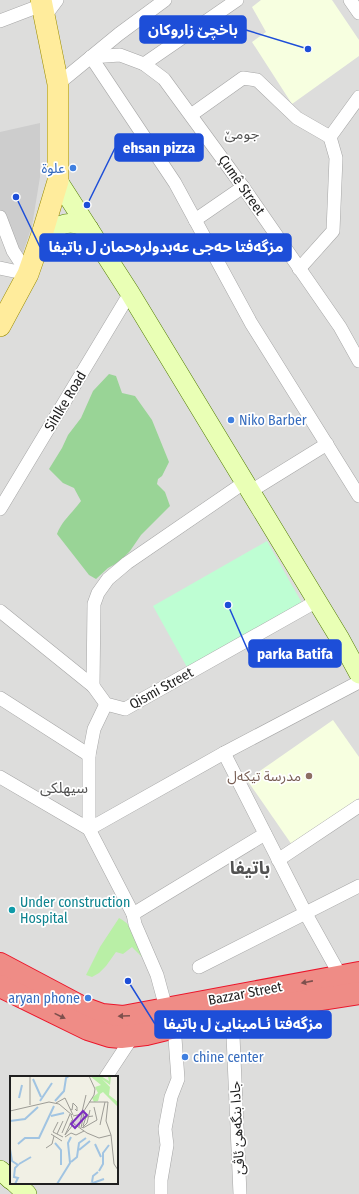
<svg xmlns="http://www.w3.org/2000/svg" width="359" height="1194" font-family="'Fira Sans Condensed','Noto Sans Arabic',sans-serif">
	<style>
		.residential { fill: #dddddc; fill-rule: evenodd }
		.education { fill: #f7ffe0 }
		.religious { fill: #cdcdcd }
		.grass { fill: #b9efa6 }
		.forest { fill: #99d496 }
		.park { fill: #befed3 }
		.lines { fill: none; stroke-linecap: round; stroke-linejoin: round }
		.street-casing { stroke: #a6a6a6; stroke-width: 14 }
		.secondary-casing { stroke: #517d00; stroke-width: 20 }
		.primary-casing { stroke: #9b8d00; stroke-width: 22 }
		.highway-casing { stroke: #eb162b; stroke-width: 24 }
		.street { stroke: #fff; stroke-width: 13 }
		.secondary { stroke: #e9ffb5; stroke-width: 19 }
		.primary { stroke: #ffec9c; stroke-width: 21 }
		.highway { stroke: #ef8c86; stroke-width: 22 }
		.oneway { fill: #7d504d }
		.shop-dot { fill: #3f7fe0; stroke: #fff; stroke-width: 1.5 }
		.education-dot { fill: #8d6e63; stroke: #fff; stroke-width: 1.5 }
		.culture-dot { fill: #0f9aa8; stroke: #fff; stroke-width: 1.5 }
		.labels { text-anchor: middle; stroke-width: 3.5; stroke-linejoin: round; paint-order: stroke }
		.shop-label { font-size: 14px; fill: #366cbe; stroke: #fff; text-anchor: end }
		.street-label { font-size: 14px; fill: #1f1f1f; stroke: #fff }
		.education-label { font-size: 14px; fill: #785e54; stroke: #fff; text-anchor: end }
		.culture-label { font-size: 14px; fill: #0d838f; stroke: #fff; text-anchor: start }
		.neighbourhood-label { font-size: 15px; fill: #525252; stroke: #fff }
		.district-label { font-size: 18px; font-weight: bold; fill: #525252; stroke: #fff }
		.inset-river { fill: none; stroke: #a1c4e2; stroke-width: 2 }
		.inset-road { fill: none; stroke: #9d9c96; stroke-width: 1 }
		.view { fill: #7b2cbf; fill-opacity: 0.15; stroke: #7b2cbf; stroke-width: 2 }
		.inset-edge { fill: none; stroke: #1f1f1f; stroke-width: 2 }
		.leader { fill: none; stroke: #1d4ed8; stroke-width: 1.5 }
		.callout-dot { fill: #1d4ed8; stroke: #fff; stroke-width: 1.5 }
		.callout { fill: #1d4ed8; stroke: #1d4ed8; stroke-width: 1.5 }
		.callout-label { font-size: 15px; text-anchor: middle; font-weight: bold; fill: #fff }
	</style>
	<rect width="100%" height="100%" fill="#f1f0e5"/>
	<path class="residential" d="M0,0H359V1194H0ZM11,1077H117V1183H11Z"/>
	<g class="education">
		<polygon points="261,0 332,0 359,40 359,56 292,104 252,42 266,32 252,7"/>
		<polygon points="333,720 359,757 359,798 292,845 247,780"/>
	</g>
	<polygon class="religious" points="40,123 40,177 32,226 22,255 0,216 0,132"/>
	<path class="grass" d="M119,918C134,925 139,944 144,959L132,947L123,954L116,952L106,966L99,973L92,977L86,975L100,947Z"/>
	<path class="forest" d="M109,374L116,376L122,393L135,396L152,420L169,462L162,476L158,479L157,484L165,492L170,506L141,535L130,551L119,562L108,568L96,579L89,575L57,534C61,522 73,512 81,501L74,488L63,483L49,469L62,448L68,435L81,418L93,391Z"/>
	<polygon class="park" points="267,541 302,603 188,669 153,606"/>
	<g class="lines">
		<defs>
			<g id="street">
				<polyline points="350,0 359,13"/>
				<polyline points="45,16 57,0"/>
				<polyline points="0,21 42,5"/>
				<polyline points="91,57 175,183 251,323 359,496"/>
				<polyline points="91,57 120,55 144,64 164,79 243,187 340,327 359,361"/>
				<polyline points="144,64 237,0"/>
				<polyline points="58,84 119,34 165,0"/>
				<polyline points="191,115 243,78 257,80 297,118 330,137"/>
				<polyline points="0,217 13,251 28,274"/>
				<polyline points="195,220 243,187"/>
				<polyline points="0,268 28,274"/>
				<polyline points="299,269 333,231 336,158 330,137 359,97"/>
				<polyline points="251,491 327,444"/>
				<polyline points="0,509 130,293"/>
				<polyline points="0,611 93,686 106,704 125,709 317,601"/>
				<polyline points="93,686 94,604 98,593 108,579 127,563 245,482"/>
				<polyline points="0,698 89,755"/>
				<polyline points="106,704 94,729 89,755 89,829 133,914 135,924 157,975 166,1008"/>
				<polyline points="224,753 306,914 340,975"/>
				<polyline points="0,777 89,829 224,753 359,682"/>
				<polyline points="278,860 359,806"/>
				<polyline points="133,914 265,834"/>
				<polyline points="199,967 359,886"/>
				<polyline points="232,1013 240,1194"/>
				<polyline points="106,1077 133,1036"/>
				<polyline points="161,1194 161,1180 167,1145 165,1129 171,1097 178,1079 175,1038 171,1028"/>
			</g>
			<g id="secondary">
				<polyline points="58,181 130,293 340,639 359,674"/>
				<path d="M37,250C54,230 62,214 89,229"/>
				<polyline points="0,1170 11,1180"/>
				<polyline points="15,1183 27,1194"/>
			</g>
			<polyline id="primary" points="0,326 28,274 43,231 58,181 58,84 41,0"/>
			<g id="highway">
				<polyline points="0,964 83,1008 102,1015 123,1017 359,973"/>
				<polyline points="0,986 88,1029 110,1036 121,1037 146,1034 232,1013 359,993"/>
			</g>
		</defs>
		<use href="#street" class="street-casing"/>
		<use href="#secondary" class="secondary-casing"/>
		<use href="#primary" class="primary-casing"/>
		<use href="#highway" class="highway-casing"/>
		<use href="#street" class="street"/>
		<use href="#secondary" class="secondary"/>
		<use href="#primary" class="primary"/>
		<use href="#highway" class="highway"/>
	</g>
	<defs><path id="oneway-solid" d="M-6-.8H1V-3.2L6.5 0L1 3.2V.8H-6Z"/></defs>
	<g class="oneway">
		<use href="#oneway-solid" transform="translate(307 982) rotate(169)"/>
		<use href="#oneway-solid" transform="translate(60 1016) rotate(26)"/>
		<use href="#oneway-solid" transform="translate(124 1016) rotate(178)"/>
	</g>
	<g class="shop-dot">
		<circle cx="73" cy="168" r="4"/>
		<circle cx="231" cy="420" r="4"/>
		<circle cx="88" cy="998" r="4"/>
		<circle cx="185" cy="1057" r="4"/>
	</g>
	<circle class="education-dot" cx="309" cy="776" r="4"/>
	<circle class="culture-dot" cx="12" cy="910" r="4"/>
	<g class="labels">
		<g class="shop-label">
			<text x="65" y="173">علوة</text>
			<text x="239" y="425" text-anchor="start">Niko Barber</text>
			<text x="80" y="1003">aryan phone</text>
			<text x="193" y="1062" text-anchor="start">chine center</text>
		</g>
		<g class="street-label">
			<text transform="translate(242 185) rotate(55)" y="5">Çumê Street</text>
			<text transform="translate(65 401) rotate(-59)" y="5">Sihlke Road</text>
			<text transform="translate(161 688) rotate(-29)" y="5">Qismi Street</text>
			<text transform="translate(245 993) rotate(-11)" y="5">Bazzar Street</text>
			<text transform="translate(237 1128) rotate(-93)" y="5">جادا بنگەهێ ئاڤێ</text>
		</g>
		<g class="education-label">
			<text x="301" y="781">مدرسة تيكه‌ل</text>
		</g>
		<g class="culture-label">
			<text x="20" y="907">Under construction<tspan x="20" dy="16">Hospital</tspan></text>
		</g>
		<g class="neighbourhood-label">
			<text x="242" y="139">جومێ</text>
			<text x="64" y="793">سيهلكى</text>
		</g>
		<g class="district-label">
			<text x="250" y="874">باتیفا</text>
		</g>
	</g>
	<g transform="translate(10 1076)">
		<rect width="108" height="108" fill="#f1f0e5"/>
		<path d="M80,0H91L99,5L98,1L93,0L101,1L100,9L92,3L100,11L99,19L108,26V31L93,16L90,18L88,25L84,26L82,22L88,17L85,11L91,9Z" fill="#b9efa6"/>
		<path class="inset-river" d="M23,3L31,21M9,22L12,9M30,25L42,7M45,25L54,15L56,2L59,0M41,40L54,37M0,45L15,43L28,31M45,67L51,74V89M8,68L15,62H29L44,30M85,68L91,81M0,73L2,85L8,89L5,92L4,101L8,102L5,108M69,74L80,65M61,86L67,81L69,67L76,62M9,88L21,81M89,95L93,88V77L99,69M82,106L83,100L88,96M47,108L60,87L58,67L61,61M80,108L94,103"/>
		<path class="inset-road" d="M79,26H98L96,45L101,59M46,27L55,22L63,39M20,29V0M60,33L62,34L63,27L67,31V35L65,33M0,35L39,26L49,28L62,39M72,36L76,19M61,39L64,48L77,57M63,40L72,38L84,19L85,13L79,0M62,44L55,59L62,50M48,46L43,56L53,61M90,49L95,26M73,50L76,41L83,40M69,51L72,38M71,52L74,37M72,52L77,47L80,34M73,52L87,44L84,31M52,57L60,38M77,57L89,62L101,59L104,88L108,94M41,58L52,65M47,58L53,45M55,61L61,57L66,59L74,55M36,72L42,68L44,60"/>
		<path class="view" d="M73,35L77,39L65,52L61,48Z"/>
		<rect width="108" height="108" class="inset-edge"/>
	</g>
	<path class="leader" d="M308 49L246 30M87 205L115 148M16 197L40 247M228 605L249 653M128 981L155 1024"/>
	<g class="callout-dot">
		<circle cx="308" cy="49" r="4"/>
		<circle cx="87" cy="205" r="4"/>
		<circle cx="16" cy="197" r="4"/>
		<circle cx="228" cy="605" r="4"/>
		<circle cx="128" cy="981" r="4"/>
	</g>
	<g class="callout">
		<rect x="140" y="16" width="106" height="27" rx="4"/>
		<rect x="115" y="134" width="88" height="27" rx="4"/>
		<rect x="40" y="234" width="251" height="27" rx="4"/>
		<rect x="249" y="640" width="92" height="27" rx="4"/>
		<rect x="155" y="1011" width="176" height="27" rx="4"/>
	</g>
	<g class="callout-label">
		<text x="193" y="35">باخچێ زاروکان</text>
		<text x="159" y="153">ehsan pizza</text>
		<text x="166" y="252">مزگەفتا حەجی عەبدولرەحمان ل باتیفا</text>
		<text x="295" y="659">parka Batifa</text>
		<text x="243" y="1029">مزگەفتا ئـامینایێ ل باتیفا</text>
	</g>
</svg>
